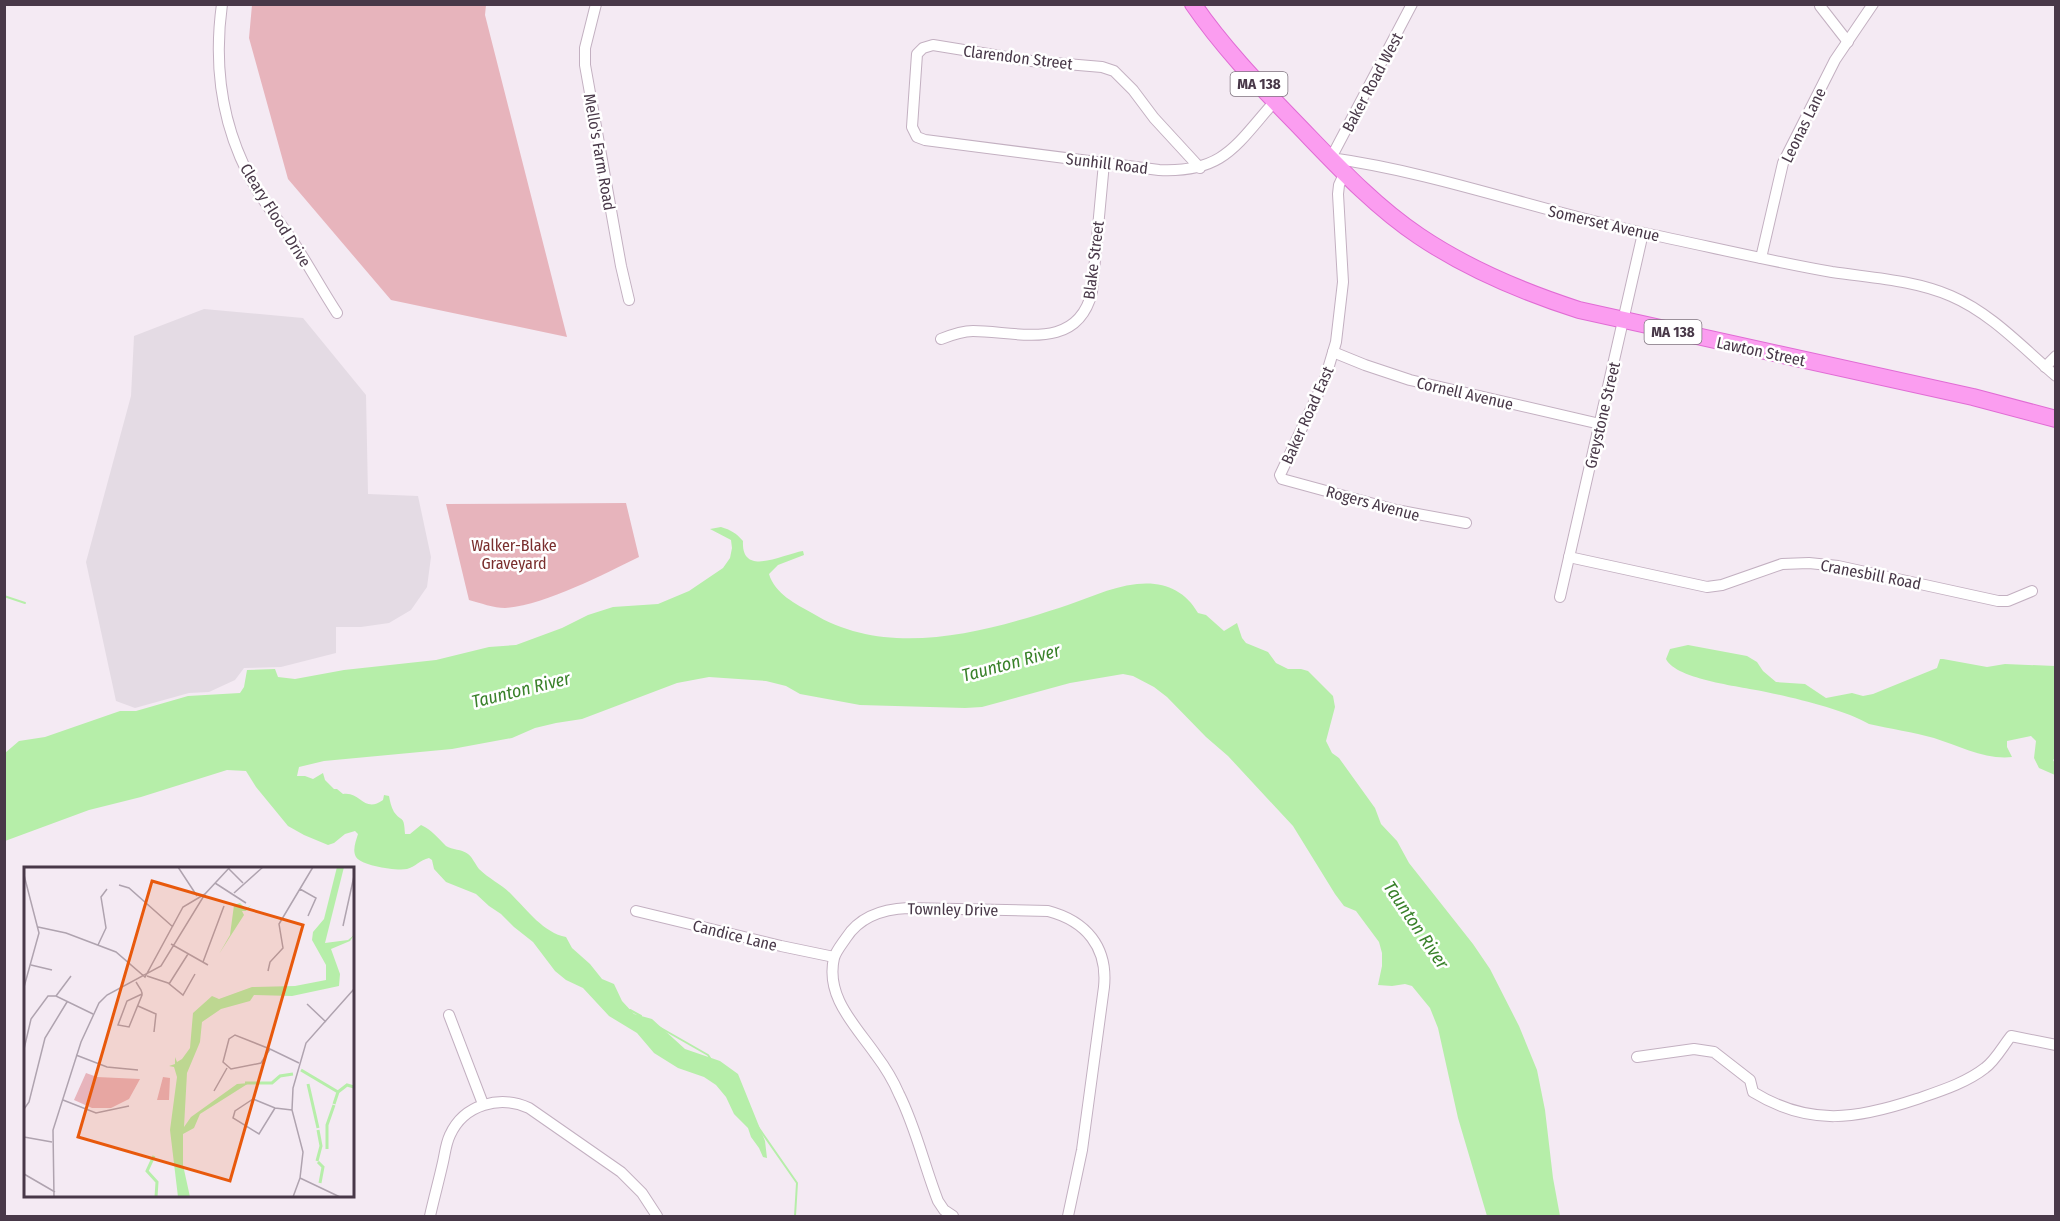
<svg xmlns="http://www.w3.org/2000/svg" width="2060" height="1221" font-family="'Fira Sans Condensed',sans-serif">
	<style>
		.industrial { fill: #e4dbe4 }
		.green { fill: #e7b4bc }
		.water { fill: #b6eea9 }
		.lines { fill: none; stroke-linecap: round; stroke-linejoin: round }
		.stream { stroke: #b6eea9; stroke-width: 2 }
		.minor-casing { stroke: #c3b0c1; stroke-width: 12 }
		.primary-casing { stroke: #e06cd4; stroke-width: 18 }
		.minor { stroke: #fff; stroke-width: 10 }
		.primary { stroke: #fb9df0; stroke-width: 16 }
		.labels { text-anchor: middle; stroke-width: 5; stroke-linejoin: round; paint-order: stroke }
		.shield { fill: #fff; stroke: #7f747f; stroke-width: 1.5 }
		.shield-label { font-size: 15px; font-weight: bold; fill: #483848 }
		.street-label { font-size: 16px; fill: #483848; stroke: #fff }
		.park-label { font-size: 16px; fill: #792e2d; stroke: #fff }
		.water-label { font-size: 18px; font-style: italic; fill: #39812a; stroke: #fff }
		.inset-river { fill: none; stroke: #b6eea9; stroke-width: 3 }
		.inset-road { fill: none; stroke: #afa3af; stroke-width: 1.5 }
		.view { fill: #e8590c; fill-opacity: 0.15; stroke: #e8590c; stroke-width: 3 }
		.inset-edge { fill: none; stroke: #483848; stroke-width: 3 }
	</style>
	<rect width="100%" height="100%" fill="#f4eaf3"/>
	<polygon class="industrial" points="204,309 303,318 366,395 368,494 418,496 431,557 427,587 411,610 389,623 361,627 336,627 336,653 281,667 244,668 235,680 209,692 189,693 135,708 116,701 86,562 131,396 134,336"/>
	<g class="green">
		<polygon points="252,5 486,5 485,15 567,337 391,300 288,179 249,38"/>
		<path d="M626,503L639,557C604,574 543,606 505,608C494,608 480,603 469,600L446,504Z"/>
	</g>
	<g class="water">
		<path d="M721,527C731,530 736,533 743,541C741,578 783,554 803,551L804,555L778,565L769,574C775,594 796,604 812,613C887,659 981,633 1059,608C1085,600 1109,587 1137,584C1163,581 1185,590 1198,613L1206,615L1224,631L1237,623L1242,638L1246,643L1268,652L1276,663L1288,669H1301L1308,671L1333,696L1335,707L1326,741L1332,753L1339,758L1375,808L1381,824L1397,841L1409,863L1473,944L1490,969L1519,1026L1537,1070L1545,1110L1553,1178L1560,1216H1487L1458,1118L1438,1028L1430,1008L1412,986L1405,984L1392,986L1378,985L1382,966V953L1379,942L1356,911L1344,906L1335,894L1293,826L1228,756L1206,737L1167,697L1154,687L1133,676L1123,674L1070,683L982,707L965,708L860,705L800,694L786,686L766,681L709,677L677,683L582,719L556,723L535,728L512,738L452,749L324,761L299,767L297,776H305L313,779L323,773L325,780L334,789H337L343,794C361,791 364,814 383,800L384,795L389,796C390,801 391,807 394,812C402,823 404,814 405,834H410L421,825C432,830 438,838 446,846C452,850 462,849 468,854C473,858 475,864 479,869C489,879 503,885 512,895C527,910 544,933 566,937L572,948L590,964L602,979L614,984L622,1001L634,1014L652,1019L685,1049L720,1061L738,1074L765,1141L767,1158L763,1157L759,1148L751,1137L748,1128L734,1114L726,1097L716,1085L704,1077L678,1068L654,1053L637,1033L609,1016L583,988L566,980L555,971L533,942L514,927L501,914L489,906L476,894L446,882L434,869L432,860L429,858C420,860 415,867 407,869C396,871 362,866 356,857C352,850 356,841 358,834L355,831L345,834L334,843L328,845L304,835L288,826L256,787L246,771L227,770L141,797L89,810L5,841V753L19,741L45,737L120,711H136L188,696L240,693L244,687L247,670L275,669L278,677L295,679L344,670L436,660L489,647L516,645L562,628L588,615L613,607L658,604L689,591L723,568L730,558L732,548L731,540L710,529Z"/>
		<path d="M1688,645L1747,656L1757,662L1763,671L1776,682L1805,684L1826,698L1852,693L1863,696L1873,694L1937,668L1940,659H1943L1987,667L2005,664L2055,666L2056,757L2053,760L2055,763V775L2039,768L2034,758L2036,741L2031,736L2007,741V747L2012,757C1986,760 1959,746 1934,738C1913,732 1891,729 1869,724C1845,710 1795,698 1766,692C1745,687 1676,680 1666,659L1670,649Z"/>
	</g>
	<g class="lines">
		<g class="stream">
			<polyline points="4,596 25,603"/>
			<polyline points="630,1010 641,1016"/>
			<polyline points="659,1027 708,1055 710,1058"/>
			<polyline points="756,1124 797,1183 795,1216"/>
		</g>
		<defs>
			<g id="minor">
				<path d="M222,4C213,69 223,133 257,190C268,208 282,225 294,243C309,266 322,290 337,313"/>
				<polyline points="596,4 585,48 585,65 621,266 629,300"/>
				<path d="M1412,4L1331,158C1438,173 1539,211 1644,233C1707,246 1769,261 1832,272C1872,278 1914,280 1951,296C1991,313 2023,348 2056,376"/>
				<polyline points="1820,6 1848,42"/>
				<path d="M1200,168L1154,118L1133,90L1114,71L1102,67L1031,61L933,45L923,48L917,54L912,127L917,137L925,140L1159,170C1224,173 1236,145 1275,101"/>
				<polyline points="1345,172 1339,185 1338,194 1343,282 1336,342 1325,379 1280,475 1282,479 1396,510 1466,523"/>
				<polyline points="1761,258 1783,163 1835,60 1873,4"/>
				<path d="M941,339C951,335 962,331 973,331C1016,331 1077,353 1092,292L1104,163"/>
				<polyline points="1333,352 1365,365 1410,380 1600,424"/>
				<polyline points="2045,367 2056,356"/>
				<polyline points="1569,557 1707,587 1722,585 1782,564 1809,563 1838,566 1998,601 2008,601 2032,591"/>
				<polyline points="1560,597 1643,233"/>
				<polyline points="636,911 781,946 834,957"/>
				<polyline points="449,1015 483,1104"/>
				<path d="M1637,1057L1694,1049L1714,1052L1750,1080L1753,1092C1810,1127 1857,1119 1917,1099C1940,1091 1966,1083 1985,1068C1995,1061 2003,1046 2011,1036L2056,1045"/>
				<path d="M430,1216C434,1198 439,1180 443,1162C445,1153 446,1143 450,1135C464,1104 500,1095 529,1108L621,1172L642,1193L657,1216"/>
				<path d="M953,1216L944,1210L938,1201C924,1165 916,1128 899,1094C893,1080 885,1067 876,1055C856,1026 825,997 834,958C836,951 842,944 846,938C860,916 883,909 908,908L1048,911C1086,921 1108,947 1104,987L1082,1150L1068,1216"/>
			</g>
			<path id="primary" d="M1193,4C1221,45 1257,83 1291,118C1331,159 1371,204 1419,236C1468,269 1523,292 1579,310L1973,397L2056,419"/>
		</defs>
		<use href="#minor" class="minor-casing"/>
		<use href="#primary" class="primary-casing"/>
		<use href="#minor" class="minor"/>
		<use href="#primary" class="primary"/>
	</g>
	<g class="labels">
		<g class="shield">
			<rect x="1230.5" y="72" width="57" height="24" rx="4.5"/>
			<rect x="1644.5" y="320" width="57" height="24" rx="4.5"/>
		</g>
		<g class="shield-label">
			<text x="1259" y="89">MA 138</text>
			<text x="1673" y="337">MA 138</text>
		</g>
		<g class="street-label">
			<text transform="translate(1018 57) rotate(7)" y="6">Clarendon Street</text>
			<text transform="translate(1372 82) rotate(-62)" y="6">Baker Road West</text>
			<text transform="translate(1803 125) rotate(-64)" y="6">Leonas Lane</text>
			<text transform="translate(600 152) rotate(80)" y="6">Mello's Farm Road</text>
			<text transform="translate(1107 163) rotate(7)" y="6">Sunhill Road</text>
			<text transform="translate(276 215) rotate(58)" y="6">Cleary Flood Drive</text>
			<text transform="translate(1604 223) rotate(13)" y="6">Somerset Avenue</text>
			<text transform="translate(1093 260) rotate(-83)" y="6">Blake Street</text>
			<text transform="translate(1761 351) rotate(12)" y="6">Lawton Street</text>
			<text transform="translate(1465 393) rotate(13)" y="6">Cornell Avenue</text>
			<text transform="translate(1307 415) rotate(-66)" y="6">Baker Road East</text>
			<text transform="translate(1602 415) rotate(-77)" y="6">Greystone Street</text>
			<text transform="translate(1373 503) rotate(15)" y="6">Rogers Avenue</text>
			<text transform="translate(1871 574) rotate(11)" y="6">Cranesbill Road</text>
			<text transform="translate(953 909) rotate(1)" y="6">Townley Drive</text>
			<text transform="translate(735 935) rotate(14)" y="6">Candice Lane</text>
		</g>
		<g class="park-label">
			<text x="514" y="551">Walker-Blake<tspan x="514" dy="18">Graveyard</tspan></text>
		</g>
		<g class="water-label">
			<text transform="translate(1011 663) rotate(-15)" y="6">Taunton River</text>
			<text transform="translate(521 690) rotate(-14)" y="6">Taunton River</text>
			<text transform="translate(1416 925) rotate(56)" y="6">Taunton River</text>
		</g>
	</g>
	<g transform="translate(24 867)">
		<rect width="330" height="330" fill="#f4eaf3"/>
		<path d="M62,206L73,210L116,212L105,232L87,241H68L50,233ZM139,210L146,211L145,233H133Z" fill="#e7b4bc"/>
		<path d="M313,0H320L301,76L324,73L330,68L326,74L307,82L316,107L315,119L268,129L230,128L226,134L197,142L178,155L176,175L163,206L160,260L167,250L213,217L225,216L176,247L170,261L159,267V298L166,330H154L146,263L153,210L150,200L145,199L151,197V190L153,195L158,192L166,181L169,146L188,129L195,132L228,120L271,119L302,113V98L288,73L289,65L300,52ZM216,36L222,42L227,38L222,44H218L220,48L195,87L206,68L210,38Z" fill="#b6eea9"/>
		<path class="inset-river" d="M277,203L314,225M221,216H248L256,209L269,207M284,217L294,261M310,237L314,225L323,218L330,220M303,282V258L310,238M130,289L123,304L133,315L132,330M293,294L297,279L294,263M294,295L299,300L296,316"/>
		<path class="inset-road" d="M154,0L173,29M205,2L219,16M0,8L15,66L0,120M191,16L222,36M95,18L105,21L149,60M276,22L292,31L284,49M210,26L239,0M319,59L330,9M14,60L42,66L92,85L121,110L159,40L181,27M147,77L184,98M74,78L82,61L77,30L83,22M179,95L200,39M7,98L28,103M244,104L246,95L259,81L255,57L289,0M123,109L144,116L159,128L171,107M112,115L117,123L118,126V128L105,160L94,158L103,134L118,127M145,117L164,87M32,129L47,109M283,137L302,155M114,139L132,147L130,165M0,182L7,152L24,129H32L69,147M246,182L211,168L205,172L199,195L207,202L237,196L246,182L275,196M52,188L83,200L114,203M190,224L203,201M39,233L72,246L105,239M251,241L235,267L209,251L211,244L229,232L251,241L268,243M0,242L5,235L21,171L43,135M0,270L28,275M0,307L31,325M30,330L29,263L57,175L75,136L83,128L137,99L181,27L206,0M269,330L276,311M316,330L276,311L279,285L268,243L269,221L282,176L330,122"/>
		<path class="view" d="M128,14L279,58L206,314L54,270Z"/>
		<rect width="330" height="330" class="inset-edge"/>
	</g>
	<rect width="2060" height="1221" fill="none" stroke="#483848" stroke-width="12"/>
</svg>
